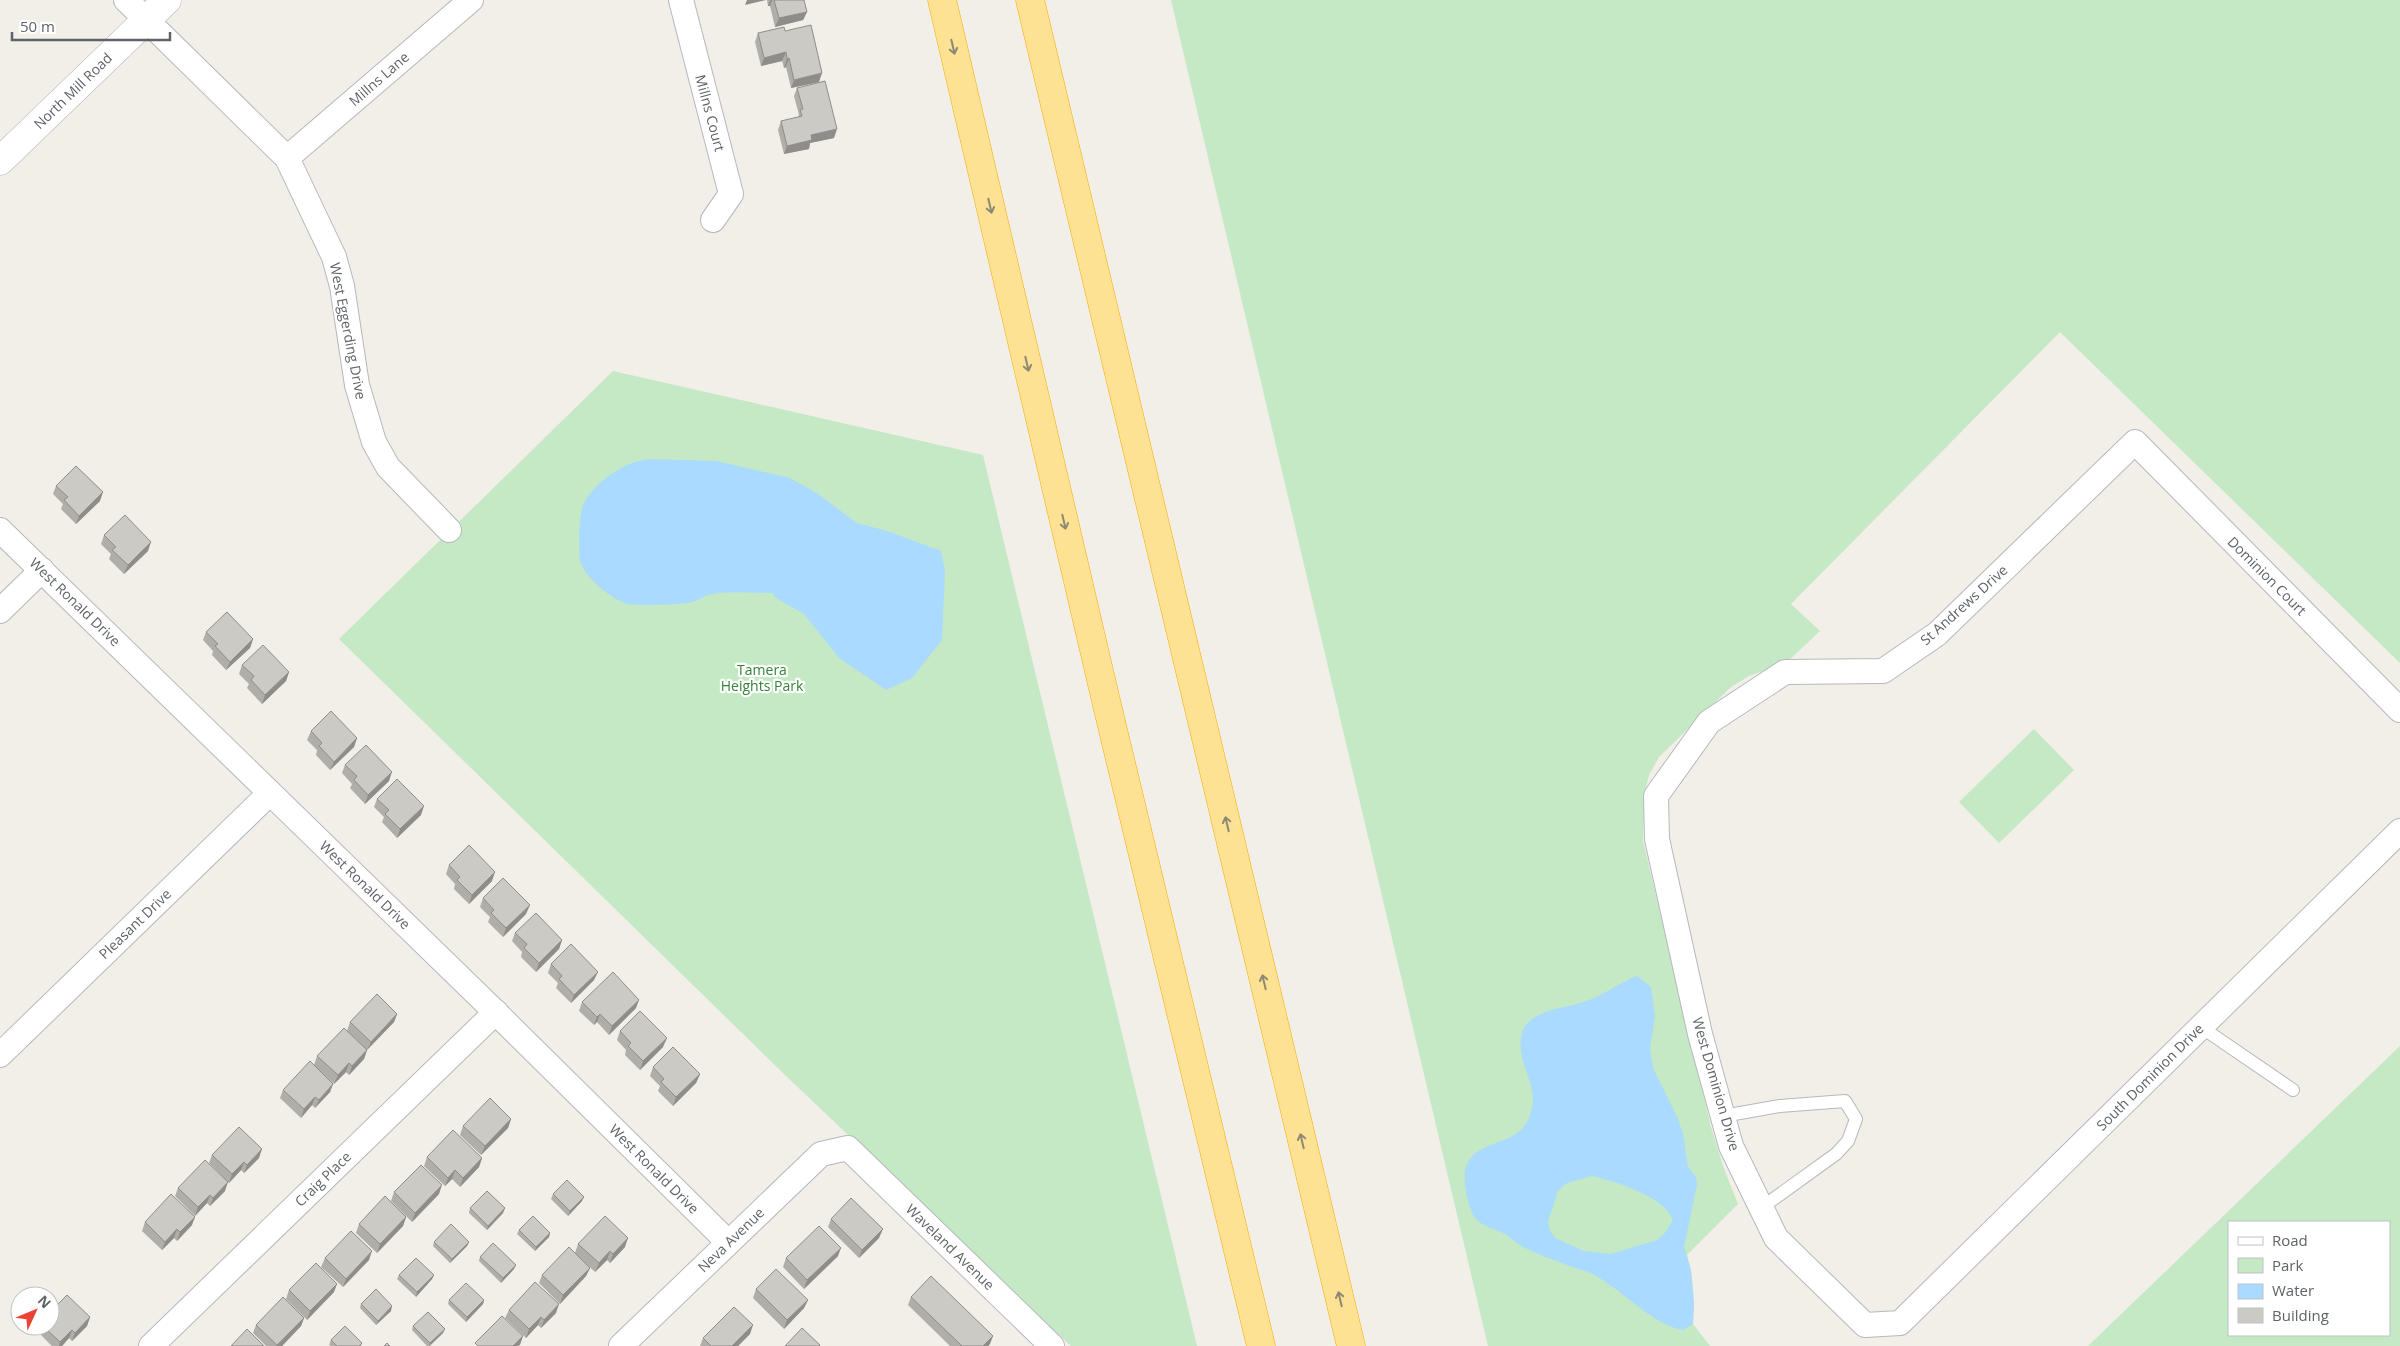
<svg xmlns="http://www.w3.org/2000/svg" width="2400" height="1346" font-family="'Open Sans',sans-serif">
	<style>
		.green { fill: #c5e8c5; fill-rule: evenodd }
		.water { fill: #aadaff; fill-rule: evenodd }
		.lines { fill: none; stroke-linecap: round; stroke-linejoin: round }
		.service-casing { stroke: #b5b8bc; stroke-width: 14 }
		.minor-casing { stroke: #b5b8bc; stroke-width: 26 }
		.tertiary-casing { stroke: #b5b8bc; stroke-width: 29 }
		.motorway-casing { stroke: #f9ab00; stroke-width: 29 }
		.service { stroke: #fff; stroke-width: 12 }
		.minor { stroke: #fff; stroke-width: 24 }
		.tertiary { stroke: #fff; stroke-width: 28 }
		.motorway { stroke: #fde293; stroke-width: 28 }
		.wall { fill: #afaea9 }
		.shaded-wall { fill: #8f8d8a }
		.building { fill: #cccac5; stroke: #8f8d8a }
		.oneway { stroke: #8e8975 }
		.labels { text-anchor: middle; stroke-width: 4.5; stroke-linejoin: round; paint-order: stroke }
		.street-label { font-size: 14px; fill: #5f6368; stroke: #fff }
		.park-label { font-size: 14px; fill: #348238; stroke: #fff }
	</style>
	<rect width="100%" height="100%" fill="#f1efe8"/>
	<g class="green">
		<path d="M1171,0H2400V663L2060,332L1791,604L1820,631L1786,663L1749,676L1731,687L1659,757L1649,775L1644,795L1643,841L1711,1127L1723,1166L1738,1204L1687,1255C1694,1278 1694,1301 1693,1324L1710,1346H1488Z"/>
		<polygon points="613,371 983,455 1197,1346 1071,1346 786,1076 339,639"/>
		<polygon points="2034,729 2074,770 1999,843 1959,802"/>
		<path d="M2400,1046V1346H2088ZM2229,1222H2389V1335H2229Z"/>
	</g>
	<g class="water">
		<path d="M651,459L716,461L790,478L818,494L857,523L887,531L941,551L945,571L942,640L912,678L886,690L839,658L804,614L776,598L773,593C754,593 732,591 713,594C704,595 700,600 692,602C684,605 637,606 628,604C613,601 582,575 580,560C578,549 579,513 584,503C597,480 625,461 651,459Z"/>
		<path d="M1637,976L1651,987L1655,1016L1650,1049L1653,1068L1678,1119L1683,1134L1688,1167L1696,1177L1697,1185L1684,1247L1691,1270L1694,1303L1693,1324L1683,1330C1652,1325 1623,1290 1594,1275C1584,1269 1572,1268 1562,1263C1549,1258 1533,1253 1520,1245C1515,1242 1510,1237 1505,1234C1496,1229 1486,1228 1478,1221C1468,1213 1462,1179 1466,1167C1477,1136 1518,1150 1530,1115C1538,1093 1527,1078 1522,1057C1512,1007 1558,1012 1589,1000C1606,994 1620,982 1637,976ZM1592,1176C1615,1181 1665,1197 1673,1220L1665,1233L1657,1240L1611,1254L1584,1251L1555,1238L1550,1231L1548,1221L1558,1191L1567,1183Z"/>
	</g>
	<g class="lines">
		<defs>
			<g id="service">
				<polyline points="2201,1027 2293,1090"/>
				<polyline points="1723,1116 1780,1106 1845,1101 1856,1119 1848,1141 1836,1154 1761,1208"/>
			</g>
			<g id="minor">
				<polyline points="126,0 287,158 334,257 342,286 357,385 374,442 388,467 449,530"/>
				<polyline points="681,0 731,194 713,220"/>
				<polyline points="287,158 471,0"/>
				<polyline points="0,530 481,998 728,1242"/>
				<polyline points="0,611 42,570"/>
				<polyline points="2400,710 2135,442 1937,634 1883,671 1785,672 1709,722 1656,796 1657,839 1700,1034 1731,1146 1776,1238 1865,1325 1900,1323 2400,831"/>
				<polyline points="0,1055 270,793"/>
				<polyline points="151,1346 496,1012"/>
				<polyline points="621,1346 821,1154 848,1148 1052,1346"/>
			</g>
			<polyline id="tertiary" points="0,161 167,0"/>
			<g id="motorway">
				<polyline points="942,0 1107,705 1261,1346"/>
				<polyline points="1030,0 1351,1346"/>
			</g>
		</defs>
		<use href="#service" class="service-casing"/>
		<use href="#minor" class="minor-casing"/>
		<use href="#tertiary" class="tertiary-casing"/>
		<use href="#motorway" class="motorway-casing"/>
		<use href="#service" class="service"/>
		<use href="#minor" class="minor"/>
		<use href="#tertiary" class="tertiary"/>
		<use href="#motorway" class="motorway"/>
	</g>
	<g class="wall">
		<polygon points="767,0 804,0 807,12 803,20 775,27 770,6 768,6"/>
		<polygon points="785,31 819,82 791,88 786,67 784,68 782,61 761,66 755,42 758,33"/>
		<polygon points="797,88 834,138 810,143 809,149 784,154 778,130 781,121 798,117 799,115 794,96"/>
		<polygon points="56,486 100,501 76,524 61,509 63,504 53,494"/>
		<polygon points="104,535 148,551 124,574 109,559 111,554 101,544"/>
		<polygon points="206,632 253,639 250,648 226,670 212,655 213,651 203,640"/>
		<polygon points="242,665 289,672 286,681 262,704 247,688 249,684 239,674"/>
		<polygon points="311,731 357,738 354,747 330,770 316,755 317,750 307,740"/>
		<polygon points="345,765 389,781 365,804 350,788 352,784 342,773"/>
		<polygon points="377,799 421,815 397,838 382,822 384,817 374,807"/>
		<polygon points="449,865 492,881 469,904 454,889 455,884 446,874"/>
		<polygon points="483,898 526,914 503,937 488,922 490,917 480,907"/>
		<polygon points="515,933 562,940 559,949 536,972 521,957 522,952 512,941"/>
		<polygon points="551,964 594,980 571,1003 556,988 558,983 548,973"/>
		<polygon points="582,1002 636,1008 609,1035 597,1022 594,1025 579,1011"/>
		<polygon points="397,1014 394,1022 367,1050 347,1031 350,1022"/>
		<polygon points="620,1031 663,1047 640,1070 625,1055 626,1050 617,1040"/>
		<polygon points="367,1050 364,1059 349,1075 346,1072 334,1084 314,1065 317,1056"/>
		<polygon points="653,1067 700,1074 696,1083 673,1106 658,1091 660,1086 650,1076"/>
		<polygon points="333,1084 330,1092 315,1108 312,1105 301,1118 280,1098 283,1090"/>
		<polygon points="511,1119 508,1128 481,1155 460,1135 463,1126"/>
		<polygon points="212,1155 259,1158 244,1173 241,1170 229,1183 209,1163"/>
		<polygon points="427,1157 482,1158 479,1167 460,1187 452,1179 445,1186 424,1166"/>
		<polygon points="178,1188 225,1191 210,1206 207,1203 195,1216 175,1196"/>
		<polygon points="394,1192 439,1194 412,1222 391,1201"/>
		<polygon points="553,1194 582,1201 568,1216 551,1199"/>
		<polygon points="470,1208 503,1213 487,1230 469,1213"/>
		<polygon points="406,1217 403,1226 377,1253 356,1233 359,1224"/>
		<polygon points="831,1219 879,1238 859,1258 828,1227"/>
		<polygon points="145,1222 192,1225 177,1241 174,1238 162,1250 142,1231"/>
		<polygon points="519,1230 550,1233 549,1237 535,1251 517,1234"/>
		<polygon points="434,1242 469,1242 467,1246 450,1263 433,1246"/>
		<polygon points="578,1244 625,1247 610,1263 607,1260 595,1272 575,1253"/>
		<polygon points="838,1256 804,1289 783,1267 786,1258"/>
		<polygon points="480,1257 514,1269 501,1283 479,1261"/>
		<polygon points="325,1258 369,1260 343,1287 321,1267"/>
		<polygon points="590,1268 586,1276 560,1304 539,1283 542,1275"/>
		<polygon points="399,1275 434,1275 432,1279 416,1297 397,1279"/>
		<polygon points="756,1289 808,1300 804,1308 784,1329 753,1298"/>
		<polygon points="289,1290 334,1292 307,1320 286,1299"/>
		<polygon points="911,1297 990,1344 988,1346 950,1346 908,1305"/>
		<polygon points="449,1300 484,1300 483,1304 466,1322 448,1304"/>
		<polygon points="361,1304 391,1311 376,1325 360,1308"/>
		<polygon points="509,1310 556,1313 541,1328 538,1325 526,1338 505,1318"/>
		<polygon points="90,1317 87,1326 72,1341 69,1338 62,1346 52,1346 37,1331 39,1326 50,1326"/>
		<polygon points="304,1318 301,1326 282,1346 266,1346 253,1333 256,1325"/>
		<polygon points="413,1326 443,1333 430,1346 427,1346 412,1330"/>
		<polygon points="750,1334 738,1346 700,1346 703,1338"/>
		<polygon points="331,1340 362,1343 361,1346 331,1346 329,1345"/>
	</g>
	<g class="shaded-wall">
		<polygon points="747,0 766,0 745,5"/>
		<polygon points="770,0 772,0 770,6 768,6"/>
		<polygon points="807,12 803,20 775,27 779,18"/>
		<polygon points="786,52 782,61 761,66 764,58"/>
		<polygon points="789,58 786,67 784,68 787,59"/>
		<polygon points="822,73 819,82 791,88 794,80"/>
		<polygon points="837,129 834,138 810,143 809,149 784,154 787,146 811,135"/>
		<polygon points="103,492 100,501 76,524 79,516"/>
		<polygon points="151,542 148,551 124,574 128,565"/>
		<polygon points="253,639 250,648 226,670 230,662"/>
		<polygon points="289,672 286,681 262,704 265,695"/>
		<polygon points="357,738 354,747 330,770 334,762"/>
		<polygon points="392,772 389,781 365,804 368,795"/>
		<polygon points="424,806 421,815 397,838 400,829"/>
		<polygon points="495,872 492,881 469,904 472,895"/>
		<polygon points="530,905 526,914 503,937 506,928"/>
		<polygon points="562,940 559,949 536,972 539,963"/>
		<polygon points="598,972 594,980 571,1003 574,995"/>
		<polygon points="639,1000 636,1008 609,1035 612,1026"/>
		<polygon points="397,1014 394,1022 367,1050 371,1042"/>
		<polygon points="600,1014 597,1022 594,1025 597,1017"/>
		<polygon points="667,1038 663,1047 640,1070 643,1061"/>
		<polygon points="367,1050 364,1059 349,1075 352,1066"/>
		<polygon points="349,1063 346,1072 334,1084 338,1075"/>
		<polygon points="700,1074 696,1083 673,1106 676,1097"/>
		<polygon points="333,1084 330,1092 315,1108 319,1100"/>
		<polygon points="315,1097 312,1105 301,1118 304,1109"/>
		<polygon points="511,1119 508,1128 481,1155 485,1146"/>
		<polygon points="262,1149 259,1158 244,1173 247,1165"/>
		<polygon points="482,1158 479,1167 460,1187 463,1178"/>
		<polygon points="244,1162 241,1170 229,1183 232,1174"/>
		<polygon points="455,1170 452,1179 445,1186 448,1178"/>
		<polygon points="228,1182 225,1191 210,1206 213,1198"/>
		<polygon points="442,1185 439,1194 412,1222 415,1213"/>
		<polygon points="210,1195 207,1203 195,1216 198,1207"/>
		<polygon points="584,1197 582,1201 568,1216 570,1211"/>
		<polygon points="505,1208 503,1213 487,1230 488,1226"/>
		<polygon points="195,1217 192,1225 177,1241 180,1232"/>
		<polygon points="406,1217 403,1226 377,1253 380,1244"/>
		<polygon points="177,1229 174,1238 162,1250 165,1242"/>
		<polygon points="883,1229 879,1238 859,1258 862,1250"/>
		<polygon points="550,1233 549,1237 535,1251 536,1247"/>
		<polygon points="628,1238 625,1247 610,1263 613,1254"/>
		<polygon points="469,1242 467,1246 450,1263 452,1259"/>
		<polygon points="841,1248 838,1256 804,1289 807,1280"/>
		<polygon points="372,1251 369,1260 343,1287 346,1279"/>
		<polygon points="610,1251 607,1260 595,1272 599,1263"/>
		<polygon points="516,1265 514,1269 501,1283 503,1278"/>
		<polygon points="590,1268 586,1276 560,1304 563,1295"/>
		<polygon points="434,1275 432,1279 416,1297 417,1292"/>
		<polygon points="337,1284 334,1292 307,1320 310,1311"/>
		<polygon points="484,1300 483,1304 466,1322 467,1317"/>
		<polygon points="808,1300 804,1308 784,1329 787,1320"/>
		<polygon points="559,1304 556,1313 541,1328 544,1320"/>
		<polygon points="392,1306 391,1311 376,1325 378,1321"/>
		<polygon points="90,1317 87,1326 72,1341 75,1333"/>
		<polygon points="541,1317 538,1325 526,1338 529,1329"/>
		<polygon points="304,1318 301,1326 282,1346 277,1346"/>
		<polygon points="753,1325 750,1334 738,1346 732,1346"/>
		<polygon points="445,1329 443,1333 429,1346 430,1343"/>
		<polygon points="72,1330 69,1338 62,1346 59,1346 60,1342"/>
		<polygon points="523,1336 520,1345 518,1346 513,1346"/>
		<polygon points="993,1336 990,1344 988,1346 983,1346"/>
	</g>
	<g class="building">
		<polygon points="774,0 804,0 807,12 779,18"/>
		<polygon points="811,25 822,73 794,80 789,58 787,59 786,52 764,58 758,33 784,27 785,31"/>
		<polygon points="825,81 837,129 811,135 812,140 787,146 781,121 802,116 800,110 803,109 797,88"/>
		<polygon points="76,466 103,492 79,516 64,500 68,497 56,486"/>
		<polygon points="125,515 151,542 128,565 112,550 116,547 104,535"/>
		<polygon points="227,612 253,639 230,662 215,646 218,644 206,632"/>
		<polygon points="263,645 289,672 265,695 251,680 254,676 242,665"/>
		<polygon points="331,711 357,738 334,762 319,746 322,743 311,731"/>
		<polygon points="366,745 392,772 368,795 354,780 357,776 345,765"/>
		<polygon points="397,779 424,806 400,829 385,814 389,810 377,799"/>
		<polygon points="469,845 495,872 472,895 457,880 460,877 449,865"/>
		<polygon points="503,878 530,905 506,928 491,913 494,910 483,898"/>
		<polygon points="536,913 562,940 539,963 524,948 527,944 515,933"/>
		<polygon points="571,944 598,972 574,995 559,979 562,976 551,964"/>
		<polygon points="613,972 639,1000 612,1026 600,1014 597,1017 582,1002"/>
		<polygon points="377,994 397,1014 371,1042 350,1022"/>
		<polygon points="640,1011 667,1038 643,1061 628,1046 631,1043 620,1031"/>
		<polygon points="344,1028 367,1050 352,1066 349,1063 338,1075 317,1056"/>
		<polygon points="673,1047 700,1074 676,1097 661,1082 664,1079 653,1067"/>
		<polygon points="310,1061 333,1084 319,1100 315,1097 304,1109 283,1090"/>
		<polygon points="490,1098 511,1119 485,1146 463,1126"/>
		<polygon points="239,1127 262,1149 247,1165 244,1162 232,1174 212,1155"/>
		<polygon points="453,1130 482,1158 463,1178 455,1170 448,1178 427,1157"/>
		<polygon points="205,1160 228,1182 213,1198 210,1195 198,1207 178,1188"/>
		<polygon points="421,1165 442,1185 415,1213 394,1192"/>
		<polygon points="567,1180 584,1197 570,1211 553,1194"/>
		<polygon points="487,1191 505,1208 488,1226 470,1208"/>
		<polygon points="171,1194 195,1217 180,1232 177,1229 165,1242 145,1222"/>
		<polygon points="385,1196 406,1217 380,1244 359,1224"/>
		<polygon points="851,1198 883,1229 862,1250 831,1219"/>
		<polygon points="533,1216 550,1233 536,1247 519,1230"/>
		<polygon points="605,1216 628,1238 613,1254 610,1251 599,1263 578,1244"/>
		<polygon points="451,1224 469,1242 452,1259 434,1242"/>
		<polygon points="819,1226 841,1248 807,1280 786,1258"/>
		<polygon points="351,1231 372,1251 346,1279 325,1258"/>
		<polygon points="493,1243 516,1265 503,1278 480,1257"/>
		<polygon points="569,1247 590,1268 563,1295 542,1275"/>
		<polygon points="416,1258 434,1275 417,1292 399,1275"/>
		<polygon points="316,1263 337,1284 310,1311 289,1290"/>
		<polygon points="776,1269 808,1300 787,1320 756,1289"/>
		<polygon points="931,1276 993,1336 983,1346 962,1346 911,1297"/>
		<polygon points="535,1282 559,1304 544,1320 541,1317 529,1329 509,1310"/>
		<polygon points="466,1283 484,1300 467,1317 449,1300"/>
		<polygon points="376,1289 392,1306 378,1321 361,1304"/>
		<polygon points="67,1295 90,1317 75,1333 72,1330 60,1342 43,1326 50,1326 50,1312"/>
		<polygon points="283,1297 304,1318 277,1345 256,1325"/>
		<polygon points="734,1307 753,1325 732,1346 711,1346 703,1338"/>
		<polygon points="428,1312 445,1329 430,1343 413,1326"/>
		<polygon points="502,1316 523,1336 513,1346 478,1346 475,1343"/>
		<polygon points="345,1326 362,1343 359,1346 337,1346 331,1340"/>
		<polygon points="802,1328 820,1345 819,1346 785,1346"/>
		<polygon points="247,1329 264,1346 231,1346"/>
		<polygon points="387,1343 390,1346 384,1346"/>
	</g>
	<defs><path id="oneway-shaft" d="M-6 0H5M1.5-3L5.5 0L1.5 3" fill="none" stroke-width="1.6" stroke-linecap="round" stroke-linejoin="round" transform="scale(1.25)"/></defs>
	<g class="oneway">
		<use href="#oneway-shaft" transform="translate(953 47) rotate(77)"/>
		<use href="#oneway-shaft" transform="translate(990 206) rotate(77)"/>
		<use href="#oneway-shaft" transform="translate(1027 364) rotate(77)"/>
		<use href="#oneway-shaft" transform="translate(1064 522) rotate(77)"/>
		<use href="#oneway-shaft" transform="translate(1227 824) rotate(-103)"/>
		<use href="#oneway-shaft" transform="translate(1264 982) rotate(-103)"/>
		<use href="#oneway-shaft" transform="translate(1302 1141) rotate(-103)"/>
		<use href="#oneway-shaft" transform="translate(1340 1299) rotate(-103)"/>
	</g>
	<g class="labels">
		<g class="street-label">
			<text transform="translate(379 79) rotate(-41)" y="5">Millns Lane</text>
			<text transform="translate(73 91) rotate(-44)" y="5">North Mill Road</text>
			<text transform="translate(710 113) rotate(75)" y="5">Millns Court</text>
			<text transform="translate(348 331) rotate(79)" y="5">West Eggerding Drive</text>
			<text transform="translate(2267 576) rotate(45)" y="5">Dominion Court</text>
			<text transform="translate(75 602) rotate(44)" y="5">West Ronald Drive</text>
			<text transform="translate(1964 605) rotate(-42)" y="5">St Andrews Drive</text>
			<text transform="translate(365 885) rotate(44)" y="5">West Ronald Drive</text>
			<text transform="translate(135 924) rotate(-44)" y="5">Pleasant Drive</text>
			<text transform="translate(2150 1077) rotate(-45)" y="5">South Dominion Drive</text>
			<text transform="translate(1716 1084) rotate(74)" y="5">West Dominion Drive</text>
			<text transform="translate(654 1169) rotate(45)" y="5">West Ronald Drive</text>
			<text transform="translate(323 1179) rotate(-44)" y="5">Craig Place</text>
			<text transform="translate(731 1240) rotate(-44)" y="5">Neva Avenue</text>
			<text transform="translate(950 1247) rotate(44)" y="5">Waveland Avenue</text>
		</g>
		<g class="park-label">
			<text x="762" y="675">Tamera<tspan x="762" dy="16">Heights Park</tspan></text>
		</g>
	</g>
	<rect x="2228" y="1221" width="162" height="115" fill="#ffffff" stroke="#bfc1c3"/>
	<rect x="2238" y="1237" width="25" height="8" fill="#ffffff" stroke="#bfc1c3"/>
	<text x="2272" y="1246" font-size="15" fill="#5f6368">Road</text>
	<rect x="2238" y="1258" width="25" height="15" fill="#c5e8c5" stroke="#bfc1c3"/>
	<text x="2272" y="1271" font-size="15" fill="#5f6368">Park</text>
	<rect x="2238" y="1284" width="25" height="15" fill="#aadaff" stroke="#bfc1c3"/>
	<text x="2272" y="1296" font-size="15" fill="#5f6368">Water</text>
	<rect x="2238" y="1308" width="25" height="15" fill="#cccac5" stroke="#bfc1c3"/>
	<text x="2272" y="1321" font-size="15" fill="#5f6368">Building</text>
	<g transform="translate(35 1311) rotate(46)"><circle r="24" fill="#ffffff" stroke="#bfc1c3"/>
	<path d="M0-4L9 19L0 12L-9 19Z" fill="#ea4335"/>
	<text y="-8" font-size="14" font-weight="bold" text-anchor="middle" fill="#5f6368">N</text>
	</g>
	<path d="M12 32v8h158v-8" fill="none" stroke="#5f6368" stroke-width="2.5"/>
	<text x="20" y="32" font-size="15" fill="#5f6368" stroke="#ffffff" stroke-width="4" paint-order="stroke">50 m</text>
</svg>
